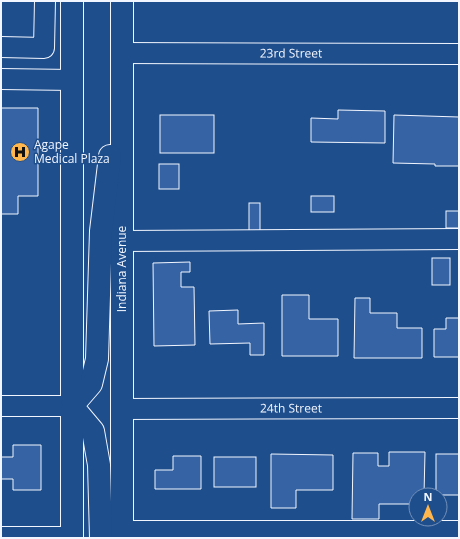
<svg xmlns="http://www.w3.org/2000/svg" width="460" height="539" font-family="'Open Sans',sans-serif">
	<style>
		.building { fill: #3563a3; stroke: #f2f6ff }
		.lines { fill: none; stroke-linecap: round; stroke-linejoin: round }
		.minor-casing { stroke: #f2f6ff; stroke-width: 22 }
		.major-casing { stroke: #f2f6ff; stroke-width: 24 }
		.minor { stroke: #1f4e8c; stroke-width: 20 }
		.major { stroke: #1f4e8c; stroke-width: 22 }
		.labels { text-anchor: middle; stroke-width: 3; stroke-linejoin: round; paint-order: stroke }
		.street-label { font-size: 12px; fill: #f2f6ff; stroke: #1f4e8c }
		.poi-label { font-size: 12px; fill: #f2f6ff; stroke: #1f4e8c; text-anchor: start }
	</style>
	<rect width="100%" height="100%" fill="#1f4e8c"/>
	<g class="building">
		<polygon points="1,108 38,108 38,196 18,196 18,214 1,214"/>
		<polygon points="338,110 385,111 385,143 311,142 311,118 338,119"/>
		<rect x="160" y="115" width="54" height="38"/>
		<polygon points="394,115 459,117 459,166 435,166 435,164 393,163"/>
		<rect x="159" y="164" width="20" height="25"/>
		<rect x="311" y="196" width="23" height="16"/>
		<rect x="249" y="203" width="11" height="30"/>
		<rect x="446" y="211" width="13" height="17"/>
		<rect x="432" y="258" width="18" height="27"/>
		<polygon points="190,262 190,272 181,272 181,287 194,287 195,345 154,346 153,263"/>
		<polygon points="282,295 309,295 309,319 338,319 338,356 282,356"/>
		<polygon points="355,298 370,298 370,313 397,313 397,328 422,328 422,358 354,358"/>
		<polygon points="238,310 238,324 264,323 264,355 250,355 250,343 210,344 209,311"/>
		<polygon points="446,318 459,318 459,357 434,357 434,329 446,329"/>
		<polygon points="13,445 41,445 41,490 13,490 13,479 1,479 1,457 13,457"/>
		<polygon points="389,452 425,452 424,495 416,495 416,504 379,504 379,519 352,519 353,453 378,453 378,466 389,466"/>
		<polygon points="271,454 333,455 333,490 296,490 296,508 271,508"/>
		<rect x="436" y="454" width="23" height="41"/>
		<polygon points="173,456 201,456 201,489 155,489 155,470 173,470"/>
		<rect x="214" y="457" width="42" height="30"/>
	</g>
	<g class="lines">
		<defs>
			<g id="minor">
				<polyline points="1,47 44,48 45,1"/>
				<path id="s1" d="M122,53L459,54"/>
				<polyline points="1,79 72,80"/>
				<polyline points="122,241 459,239"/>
				<polyline points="1,406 72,406"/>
				<path id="s2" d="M122,409L459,408"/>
				<polyline points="122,531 459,531"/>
				<polyline points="1,537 72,537"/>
			</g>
			<g id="major">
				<polyline points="72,1 72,538"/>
				<polyline points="122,1 122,538"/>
				<polyline points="101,538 99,465 93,431 72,406 91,384 97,359 101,231 110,156"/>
			</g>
		</defs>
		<use href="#minor" class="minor-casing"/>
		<use href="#major" class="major-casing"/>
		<use href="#minor" class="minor"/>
		<use href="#major" class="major"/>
	</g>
	<defs>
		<symbol id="hospital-disc" viewBox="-11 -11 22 22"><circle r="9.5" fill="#ffb74d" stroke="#1f4e8c"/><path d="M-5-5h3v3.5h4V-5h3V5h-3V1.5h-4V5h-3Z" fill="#111"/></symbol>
	</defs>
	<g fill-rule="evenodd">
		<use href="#hospital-disc" x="9" y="141" width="22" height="22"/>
	</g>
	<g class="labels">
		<g class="street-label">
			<text dy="4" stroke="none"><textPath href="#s1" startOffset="169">23rd Street</textPath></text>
			<text transform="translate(122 269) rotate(-90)" y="4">Indiana Avenue</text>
			<text dy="4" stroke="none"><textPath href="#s2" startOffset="169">24th Street</textPath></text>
		</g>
		<g class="poi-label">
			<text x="34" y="149">Agape<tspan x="34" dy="14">Medical Plaza</tspan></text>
		</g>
	</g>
	<rect width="460" height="539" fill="none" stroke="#f2f6ff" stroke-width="4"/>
	<g transform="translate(428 507)"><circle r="19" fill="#1f4e8c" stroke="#7391ba"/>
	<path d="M0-3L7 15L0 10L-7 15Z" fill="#ffb74d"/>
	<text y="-6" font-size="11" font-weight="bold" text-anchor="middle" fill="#f2f6ff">N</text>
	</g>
</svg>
